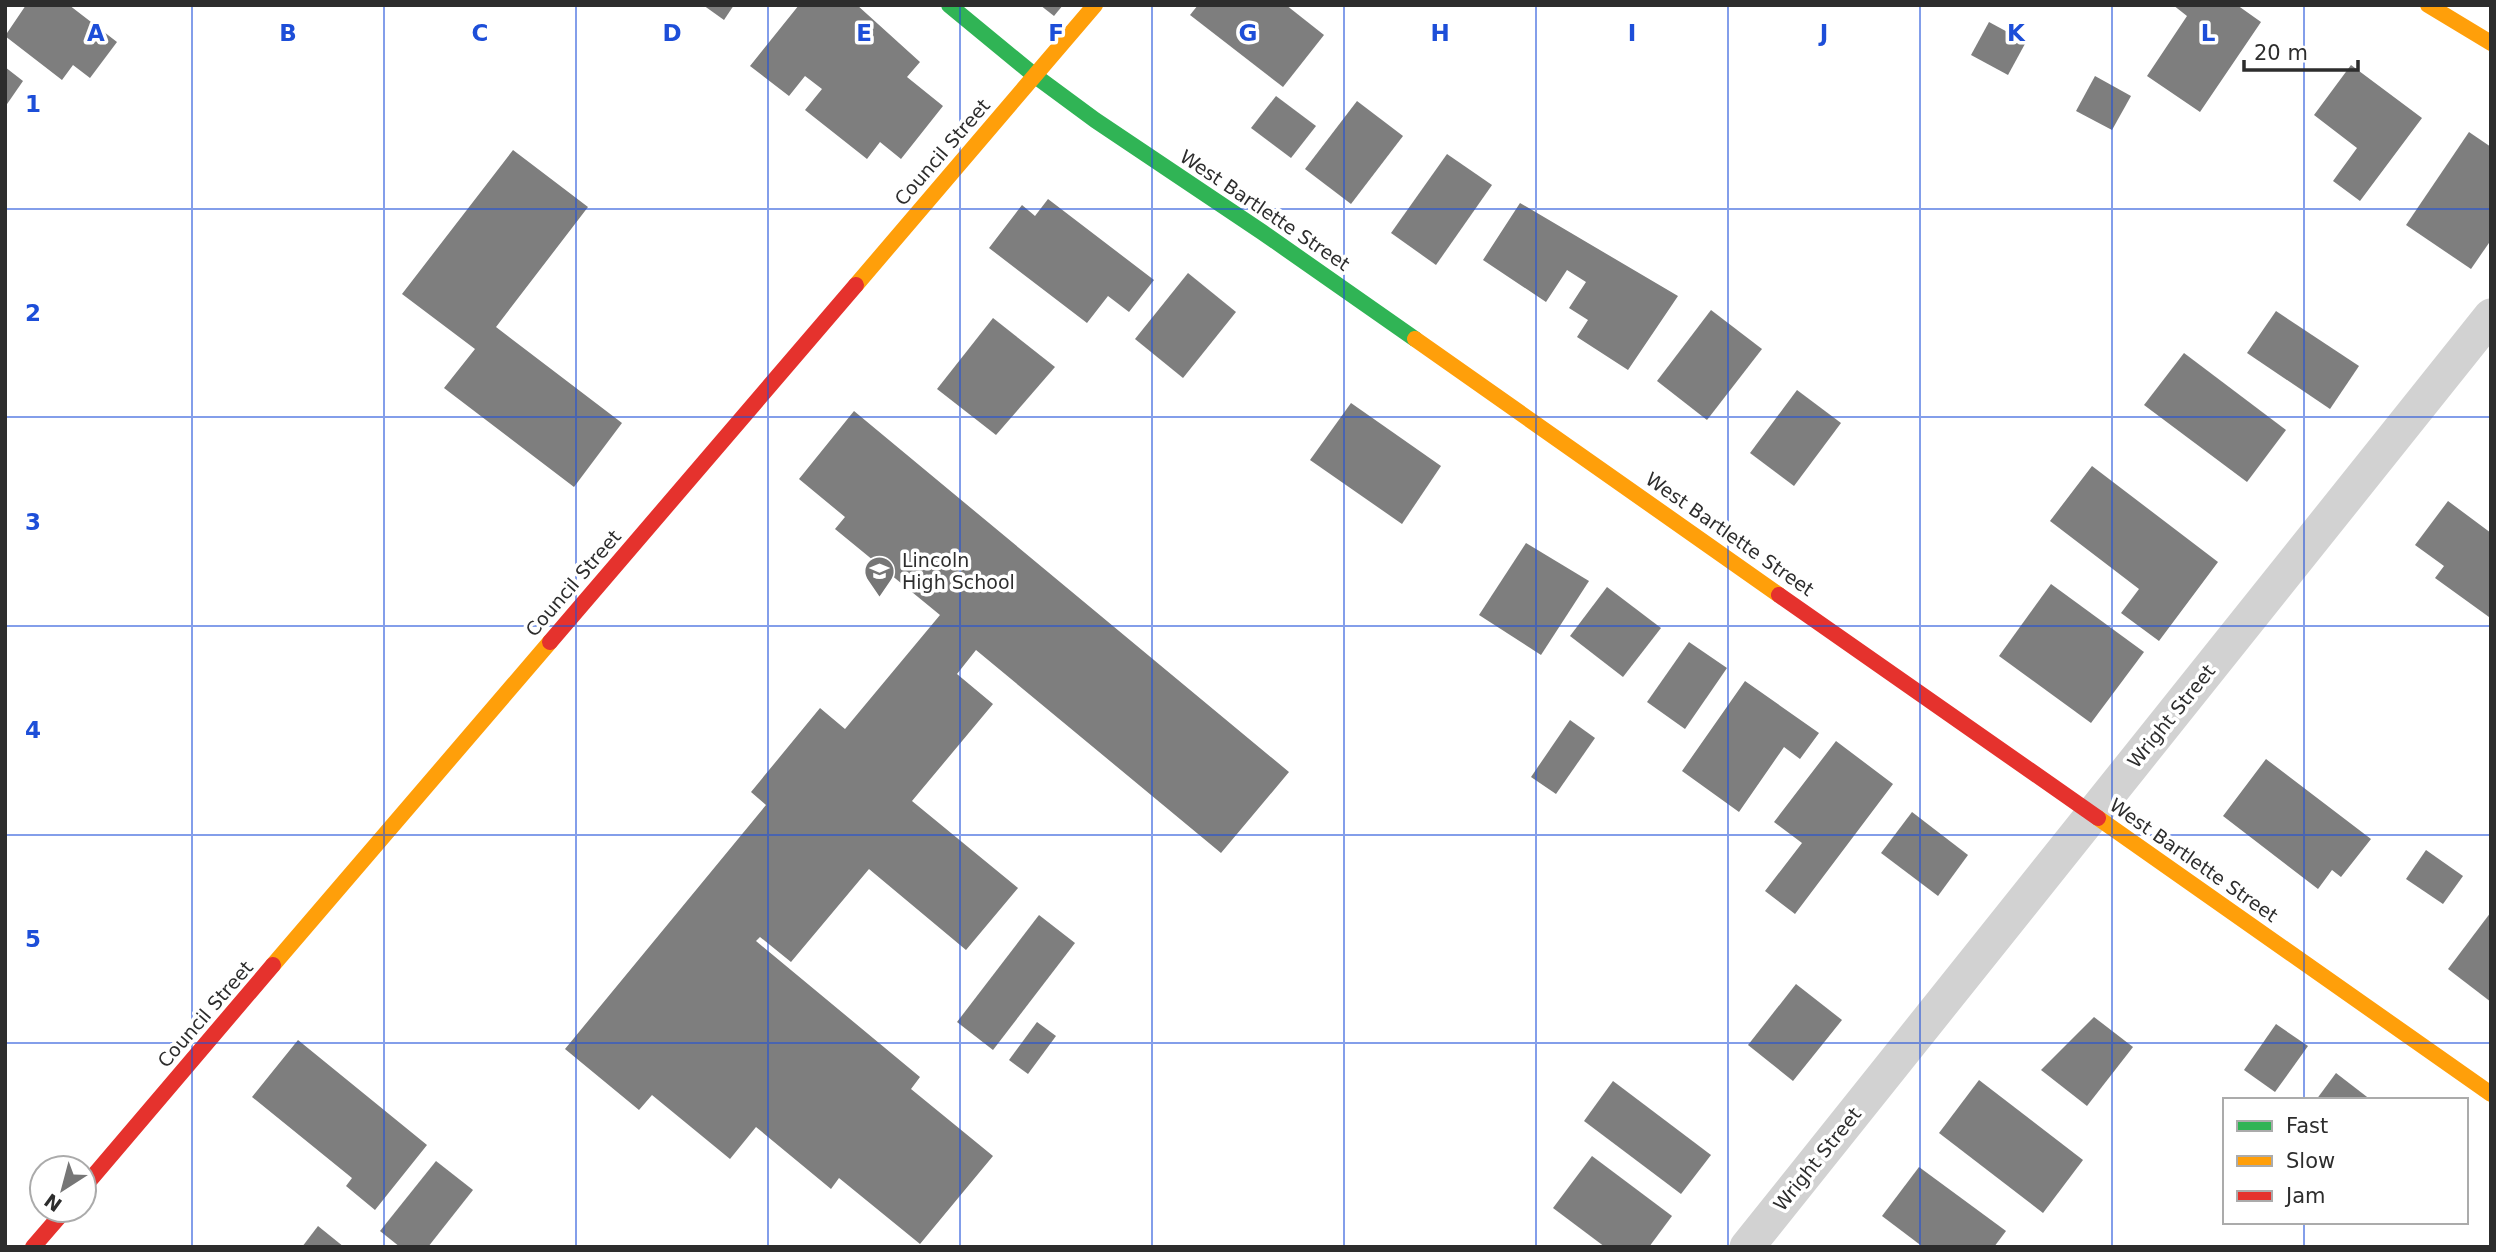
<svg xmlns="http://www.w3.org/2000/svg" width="2496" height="1252" font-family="'DejaVu Sans',sans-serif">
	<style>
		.building { fill: #7e7e7e }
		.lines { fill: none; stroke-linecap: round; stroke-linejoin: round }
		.street { stroke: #d2d2d2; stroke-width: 35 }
		.fast { stroke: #30b455; stroke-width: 16 }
		.slow { stroke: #ff9f0a; stroke-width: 16 }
		.jam { stroke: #e5322d; stroke-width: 16 }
		.grid { fill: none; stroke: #1d4ed8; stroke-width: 2; stroke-opacity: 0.55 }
		.labels { text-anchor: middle; stroke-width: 7; stroke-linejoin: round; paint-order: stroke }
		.street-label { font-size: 19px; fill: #2d2d2d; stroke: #fff }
		.poi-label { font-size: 19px; fill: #2d2d2d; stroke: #fff; text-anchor: start }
		.grid-label { font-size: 23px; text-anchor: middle; font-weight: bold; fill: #1d4ed8; stroke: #fff; stroke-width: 7; stroke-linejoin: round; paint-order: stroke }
	</style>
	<rect width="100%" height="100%" fill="#fff"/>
	<g class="building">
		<polygon points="26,5 69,5 117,42 90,78 73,65 62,80 5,36"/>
		<polygon points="703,5 734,5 724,20"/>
		<polygon points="799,5 857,5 920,62 907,77 943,106 901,159 880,142 867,159 805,110 822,89 805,76 789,96 750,66"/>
		<polygon points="1040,5 1063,5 1054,16"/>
		<polygon points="1198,5 1286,5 1324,35 1283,87 1190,15"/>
		<polygon points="2173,5 2237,5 2261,22 2200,112 2147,76 2187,16"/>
		<polygon points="1989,22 2026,42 2008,75 1971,55"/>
		<polygon points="2351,65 2422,118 2360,201 2333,181 2357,148 2314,115"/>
		<polygon points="5,67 23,81 5,107"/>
		<polygon points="2095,76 2131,96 2112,130 2076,111"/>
		<polygon points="1276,96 1316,126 1291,158 1251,128"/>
		<polygon points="1357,101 1403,136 1351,204 1305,169"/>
		<polygon points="2469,132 2491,147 2491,240 2471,269 2406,225"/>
		<polygon points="513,150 588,207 496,327 622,423 574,487 444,388 475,349 402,294"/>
		<polygon points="1447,154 1492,185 1436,265 1391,233"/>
		<polygon points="1048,199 1154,280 1129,312 1108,296 1087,323 989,248 1022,205 1035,216"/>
		<polygon points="1520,203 1678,296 1628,370 1577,337 1588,320 1569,308 1586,282 1567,270 1546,302 1483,260"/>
		<polygon points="1188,273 1236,312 1183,378 1135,339"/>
		<polygon points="1711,310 1762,349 1707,420 1657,381"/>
		<polygon points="2276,311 2359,366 2330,409 2247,353"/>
		<polygon points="993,318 1055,367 996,435 937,389"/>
		<polygon points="2184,353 2286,430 2247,482 2144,405"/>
		<polygon points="1797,390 1841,423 1794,486 1750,453"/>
		<polygon points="1351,403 1441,466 1402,524 1310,460"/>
		<polygon points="854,411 1289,772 1221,853 976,650 957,674 993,704 912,801 1018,888 966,950 869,869 791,962 760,937 756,941 920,1077 911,1089 993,1156 920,1244 839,1178 831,1189 756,1127 730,1159 652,1095 639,1110 565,1049 766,805 751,792 820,708 845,729 940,615 835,529 845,517 799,479"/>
		<polygon points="2092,466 2218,562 2159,641 2121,613 2139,589 2050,521"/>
		<polygon points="2448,501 2491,533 2491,615 2489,617 2435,578 2444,566 2415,545"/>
		<polygon points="1526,543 1589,581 1541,655 1479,615"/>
		<polygon points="2051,584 2144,652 2091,723 1999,656"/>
		<polygon points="1607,587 1661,628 1623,677 1570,636"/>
		<polygon points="1689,642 1727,668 1685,729 1647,702"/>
		<polygon points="1745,681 1819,733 1800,759 1784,747 1739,812 1682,771"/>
		<polygon points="1570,720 1595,738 1556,794 1531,777"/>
		<polygon points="1836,741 1893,784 1795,914 1765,891 1802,843 1774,822"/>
		<polygon points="2266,759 2371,839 2341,877 2332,870 2318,889 2223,816"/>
		<polygon points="1912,812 1968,855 1938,896 1881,853"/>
		<polygon points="2426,850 2463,876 2443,904 2406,879"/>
		<polygon points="2491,912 2491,1002 2448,969"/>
		<polygon points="1039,915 1075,943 993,1050 957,1022"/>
		<polygon points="1796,984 1842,1020 1793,1081 1748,1045"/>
		<polygon points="2094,1017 2133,1047 2087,1106 2041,1070"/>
		<polygon points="1037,1022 1056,1036 1028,1074 1009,1060"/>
		<polygon points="2276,1024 2308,1046 2275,1092 2244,1070"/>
		<polygon points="298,1040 427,1145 375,1210 346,1186 352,1178 252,1097"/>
		<polygon points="2336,1073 2371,1100 2316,1100"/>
		<polygon points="1979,1080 2083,1160 2043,1213 1939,1133"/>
		<polygon points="1613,1081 1711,1155 1681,1194 1584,1121"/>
		<polygon points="1592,1156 1672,1216 1649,1247 1605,1247 1553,1208"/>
		<polygon points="436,1161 473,1190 428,1247 400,1247 380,1231"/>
		<polygon points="1919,1167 2006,1231 1994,1247 1923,1247 1882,1216"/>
		<polygon points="318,1226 344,1247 302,1247"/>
	</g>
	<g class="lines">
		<polyline class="street" points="1747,1247 2491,316"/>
		<polyline class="fast" points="949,5 1034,75 1095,120 1262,232 1415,339"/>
		<g class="slow">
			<polyline points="2428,5 2491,43"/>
			<polyline points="856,285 1095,5"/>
			<polyline points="1415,339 1779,595"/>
			<polyline points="2098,818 2491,1094"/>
			<polyline points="273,965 550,642"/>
		</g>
		<g class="jam">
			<polyline points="1779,595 2098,818"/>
			<polyline points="550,642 856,285"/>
			<polyline points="84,1187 273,965"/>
			<polyline points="33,1247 65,1210"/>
		</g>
	</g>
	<path class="grid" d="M192,5V1247M384,5V1247M576,5V1247M768,5V1247M960,5V1247M1152,5V1247M1344,5V1247M1536,5V1247M1728,5V1247M1920,5V1247M2112,5V1247M2304,5V1100M5,209H2491M5,417H2491M5,626H2491M5,835H2491M5,1043H2491M2304,1222V1247"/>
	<defs>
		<symbol id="school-pin" viewBox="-11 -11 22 30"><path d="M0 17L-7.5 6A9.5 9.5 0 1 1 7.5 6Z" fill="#767676" stroke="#fff"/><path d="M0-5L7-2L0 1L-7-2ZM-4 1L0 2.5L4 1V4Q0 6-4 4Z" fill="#fff"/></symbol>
	</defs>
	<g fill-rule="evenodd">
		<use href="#school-pin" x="862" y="554" width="35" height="47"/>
	</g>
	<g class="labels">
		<g class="street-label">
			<text transform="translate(942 152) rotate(-49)" y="7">Council Street</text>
			<text transform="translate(1265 210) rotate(34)" y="7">West Bartlette Street</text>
			<text transform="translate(1730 534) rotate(35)" y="7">West Bartlette Street</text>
			<text transform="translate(573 583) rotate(-49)" y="7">Council Street</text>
			<text transform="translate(2171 716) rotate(-51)" y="7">Wright Street</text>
			<text transform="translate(2194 860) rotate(35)" y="7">West Bartlette Street</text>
			<text transform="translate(205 1014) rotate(-49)" y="7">Council Street</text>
			<text transform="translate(1817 1159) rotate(-51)" y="7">Wright Street</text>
		</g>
		<g class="poi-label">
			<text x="902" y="567">Lincoln<tspan x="902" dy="22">High School</tspan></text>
		</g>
	</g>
	<g class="grid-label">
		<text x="96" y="41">A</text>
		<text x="288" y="41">B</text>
		<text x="480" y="41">C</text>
		<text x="672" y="41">D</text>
		<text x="864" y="41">E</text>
		<text x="1056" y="41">F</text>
		<text x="1248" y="41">G</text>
		<text x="1440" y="41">H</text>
		<text x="1632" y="41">I</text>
		<text x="1824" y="41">J</text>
		<text x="2016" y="41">K</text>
		<text x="2208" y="41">L</text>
		<text x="33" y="112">1</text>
		<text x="33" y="321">2</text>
		<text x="33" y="530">3</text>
		<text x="33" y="738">4</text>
		<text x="33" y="947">5</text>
	</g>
	<rect width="2496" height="1252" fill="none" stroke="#2d2d2d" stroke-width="14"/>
	<rect x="2223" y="1098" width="245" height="126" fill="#ffffff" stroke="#ababab" stroke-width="2"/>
	<rect x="2237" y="1121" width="35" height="10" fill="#30b455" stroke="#ababab" stroke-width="2"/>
	<text x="2286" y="1133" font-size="21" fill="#2d2d2d">Fast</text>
	<rect x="2237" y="1156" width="35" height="10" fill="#ff9f0a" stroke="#ababab" stroke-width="2"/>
	<text x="2286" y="1168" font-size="21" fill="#2d2d2d">Slow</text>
	<rect x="2237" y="1191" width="35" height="10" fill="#e5322d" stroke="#ababab" stroke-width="2"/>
	<text x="2286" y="1203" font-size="21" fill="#2d2d2d">Jam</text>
	<g transform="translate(63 1189) rotate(216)"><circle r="33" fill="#ffffff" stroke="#ababab" stroke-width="2"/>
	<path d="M0-5L12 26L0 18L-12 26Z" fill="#767676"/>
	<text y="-10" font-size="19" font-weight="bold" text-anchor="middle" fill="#2d2d2d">N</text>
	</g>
	<path d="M2244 60v10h114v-10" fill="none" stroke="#2d2d2d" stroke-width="3.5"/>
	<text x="2254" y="60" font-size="21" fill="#2d2d2d" stroke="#ffffff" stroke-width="5" paint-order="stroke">20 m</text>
</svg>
